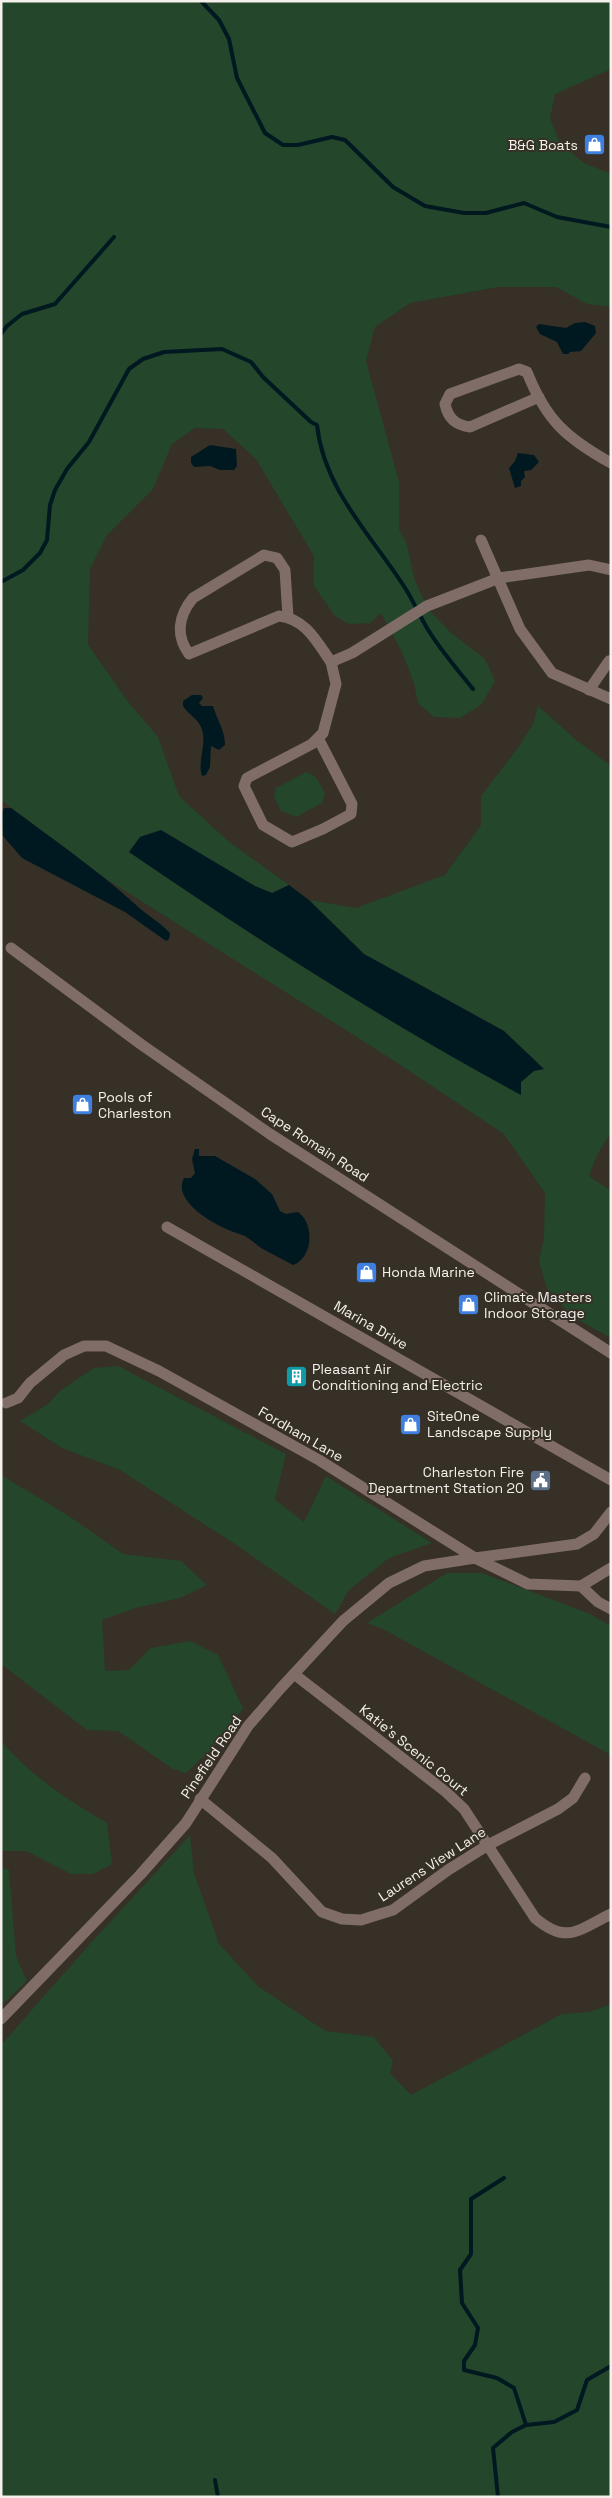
<svg xmlns="http://www.w3.org/2000/svg" width="612" height="2498" font-family="'Space Grotesk',sans-serif">
	<style>
		.green { fill: #24462b }
		.water { fill: #001921 }
		.lines { fill: none; stroke-linecap: round; stroke-linejoin: round }
		.stream { stroke: #001921; stroke-width: 4 }
		.street { stroke: #816d68; stroke-width: 11 }
		.labels { text-anchor: middle; stroke-width: 4; stroke-linejoin: round; paint-order: stroke }
		.poi-label { font-size: 14px; fill: #f4f0eb; stroke: #363027; text-anchor: start }
		.street-label { font-size: 14px; fill: #f4f0eb; stroke: #363027 }
	</style>
	<rect width="100%" height="100%" fill="#363027"/>
	<g class="green">
		<path d="M1,1H611V69L555,94L550,118L560,143L584,163L611,174V307L587,304L556,287H498L410,303L375,327L366,361L399,482V529L406,542L415,581L428,609L450,632L485,659L495,681L482,704L460,718L434,717L418,703L414,683L402,652L381,613L370,623L349,624L335,616L314,586V556L256,459L223,429L195,428L172,444L153,489L107,535L90,569L88,645L129,703L158,737L179,796L228,841L289,885L272,893L255,886L161,831L140,837L130,852C256,939 386,1022 521,1094V1082L534,1071L543,1069L504,1031L364,954L309,900L356,908L445,875L481,825V796L520,745L533,724L538,706L575,739L611,766V1133L597,1155L589,1176L611,1191V1338L573,1317L547,1289L539,1261L544,1238L545,1193L504,1134L393,1060L103,877L1,800Z"/>
		<polygon points="306,772 316,777 325,793 322,803 296,817 281,811 274,797 276,788"/>
		<polygon points="118,1366 286,1454 275,1500 304,1522 326,1476 432,1543 389,1558 349,1590 335,1614 238,1546 120,1470 62,1448 20,1421 48,1404 60,1391 94,1368"/>
		<polygon points="1,1475 69,1516 123,1554 181,1561 207,1585 180,1598 135,1608 102,1620 105,1671 129,1670 151,1648 190,1641 218,1655 243,1708 216,1745 186,1773 173,1769 118,1731 87,1730 1,1664"/>
		<polygon points="447,1573 482,1573 590,1614 611,1626 611,1755 383,1629 367,1623"/>
		<path d="M1,1741C30,1775 69,1801 107,1823L112,1864L93,1874H71L26,1851H1Z"/>
		<polygon points="190,1835 194,1873 219,1944 259,1987 325,2031 374,2037 393,2061 390,2073 411,2095 562,2014 590,2012 611,2004 611,2497 1,2497 1,2045 89,1945"/>
		<polygon points="1,1867 9,1870 16,1956 27,1981 1,2005"/>
	</g>
	<g class="water">
		<polygon points="585,322 595,326 596,333 581,351 570,352 568,354 563,354 557,342 540,334 536,327 539,324 566,328 575,323"/>
		<polygon points="210,445 236,449 237,466 234,470 220,470 210,466 194,467 191,463 191,457"/>
		<polygon points="518,453 534,455 539,462 531,470 524,471 525,477 521,481 521,486 515,488 509,468 515,461"/>
		<path d="M192,695H201L203,698L199,703L202,706H213C217,720 225,730 225,745L219,750L211,746L210,767L206,775L202,776C197,760 208,742 201,727C197,718 188,714 183,706V701Z"/>
		<path d="M4,808H11C53,839 96,869 135,904C146,915 159,921 170,933L169,939L166,941L125,912L22,858L3,836L1,815Z"/>
		<path d="M161,830L255,886L272,893L289,885L309,900L364,954L504,1031L544,1069L534,1071L521,1082V1095C386,1022 256,939 129,852L140,837Z"/>
		<path d="M195,1149H199V1156H215L255,1179L272,1194L280,1211L286,1214L298,1212C315,1224 313,1258 293,1265C283,1259 271,1254 261,1248C256,1244 251,1240 245,1236C241,1234 235,1233 231,1231C213,1224 172,1201 184,1178H191L195,1173L192,1159Z"/>
	</g>
	<g class="lines">
		<g class="stream">
			<polyline points="201,1 219,20 229,39 237,78 265,133 283,145 298,145 332,137 345,140 393,187 425,206 464,213 486,213 524,203 557,217 611,227"/>
			<polyline points="1,334 7,326 22,314 55,304 114,237"/>
			<path d="M1,582L23,570L40,553L47,540L50,505L55,490L67,469L89,442L129,369L143,359L164,352L222,349L251,362L263,377L311,422L317,425C324,491 374,538 407,591C414,603 420,616 427,628C440,650 458,670 473,689"/>
			<polyline points="504,2178 471,2199 471,2254 460,2270 462,2303 478,2328 475,2345 464,2361 464,2370 497,2378 514,2388 526,2425"/>
			<polyline points="215,2480 218,2497"/>
			<polyline points="498,2497 493,2448 512,2432 526,2425 554,2422 577,2410 587,2380 611,2366"/>
		</g>
		<g class="street">
			<path d="M539,397L470,427C455,425 448,418 445,404L450,394L519,369L527,372C546,420 566,438 611,463"/>
			<polyline points="481,540 520,629 552,673 611,699"/>
			<path d="M288,617L285,570L277,558L264,555L193,598C179,615 175,635 189,654L279,616C306,619 317,642 331,662"/>
			<polyline points="589,690 609,661 611,662"/>
			<polyline points="318,738 352,804 351,814 323,829 292,842 263,825 244,786 247,778 312,744 323,733 336,684 331,662 352,653 427,606 499,578 589,565 611,570"/>
			<polyline points="11,948 142,1045 270,1134 611,1353"/>
			<polyline points="167,1227 611,1480"/>
			<polyline points="6,1403 18,1398 30,1383 64,1355 84,1346 106,1346 159,1371 319,1460 475,1558 577,1544 594,1534 611,1512"/>
			<polyline points="581,1586 598,1602 611,1609"/>
			<path d="M294,1674L446,1792L464,1809L535,1918C567,1945 578,1930 611,1914"/>
			<polyline points="200,1799 272,1858 322,1912 342,1919 361,1920 393,1910 448,1870 488,1845 558,1809 573,1798 585,1778"/>
			<polyline points="1,2019 140,1875 186,1823 248,1726 280,1689 343,1621 389,1583 424,1566 475,1558 528,1584 581,1586 611,1568"/>
		</g>
	</g>
	<defs>
		<symbol id="shop-square" viewBox="-11 -11 22 22"><rect x="-9" y="-9" width="18" height="18" rx="4" fill="#3f7fe0" stroke="#363027"/><path d="M-5-2.5h2.3a2.7 3.5 0 0 1 5.4 0H5L5.5 6h-11ZM-1.5-2.5h3a1.5 2.3 0 0 0-3 0Z" fill="#fff"/></symbol>
		<symbol id="building-square" viewBox="-11 -11 22 22"><rect x="-9" y="-9" width="18" height="18" rx="4" fill="#0f9aa8" stroke="#363027"/><path d="M-4-6H4V6H1V3H-1V6H-4ZM-2.5-4.3h1.7v1.8h-1.7ZM.8-4.3h1.7v1.8H.8ZM-2.5-1h1.7V.8h-1.7ZM.8-1h1.7V.8H.8Z" fill="#fff"/></symbol>
		<symbol id="civic-square" viewBox="-11 -11 22 22"><rect x="-9" y="-9" width="18" height="18" rx="4" fill="#5c6f8a" stroke="#363027"/><path d="M-.6-6.5H3V-4.5H.6V-3L4-1V1h2V6H-6V1h2V-1L-.6-3ZM-1.2 2.5V6h2.4V2.5Z" fill="#fff"/></symbol>
	</defs>
	<g fill-rule="evenodd">
		<use href="#shop-square" x="582" y="132" width="25" height="25"/>
		<use href="#shop-square" x="70" y="1092" width="25" height="25"/>
		<use href="#shop-square" x="354" y="1260" width="25" height="25"/>
		<use href="#shop-square" x="456" y="1292" width="25" height="25"/>
		<use href="#building-square" x="284" y="1364" width="25" height="25"/>
		<use href="#shop-square" x="398" y="1412" width="25" height="25"/>
		<use href="#civic-square" x="528" y="1468" width="25" height="25"/>
	</g>
	<g class="labels">
		<g class="poi-label">
			<text x="578" y="150" text-anchor="end">B&amp;G Boats</text>
			<text x="98" y="1102">Pools of<tspan x="98" dy="16">Charleston</tspan></text>
			<text x="382" y="1277">Honda Marine</text>
			<text x="484" y="1302">Climate Masters<tspan x="484" dy="16">Indoor Storage</tspan></text>
			<text x="312" y="1374">Pleasant Air<tspan x="312" dy="16">Conditioning and Electric</tspan></text>
			<text x="427" y="1421">SiteOne<tspan x="427" dy="16">Landscape Supply</tspan></text>
			<text x="524" y="1477" text-anchor="end">Charleston Fire<tspan x="524" dy="16">Department Station 20</tspan></text>
		</g>
		<g class="street-label">
			<text transform="translate(315 1144) rotate(33)" y="5">Cape Romain Road</text>
			<text transform="translate(371 1325) rotate(30)" y="5">Marina Drive</text>
			<text transform="translate(301 1434) rotate(30)" y="5">Fordham Lane</text>
			<text transform="translate(414 1750) rotate(39)" y="5">Katie's Scenic Court</text>
			<text transform="translate(211 1757) rotate(-56)" y="5">Pinefield Road</text>
			<text transform="translate(432 1864) rotate(-33)" y="5">Laurens View Lane</text>
		</g>
	</g>
	<rect width="612" height="2498" fill="none" stroke="#f4f0eb" stroke-width="5"/>
</svg>
